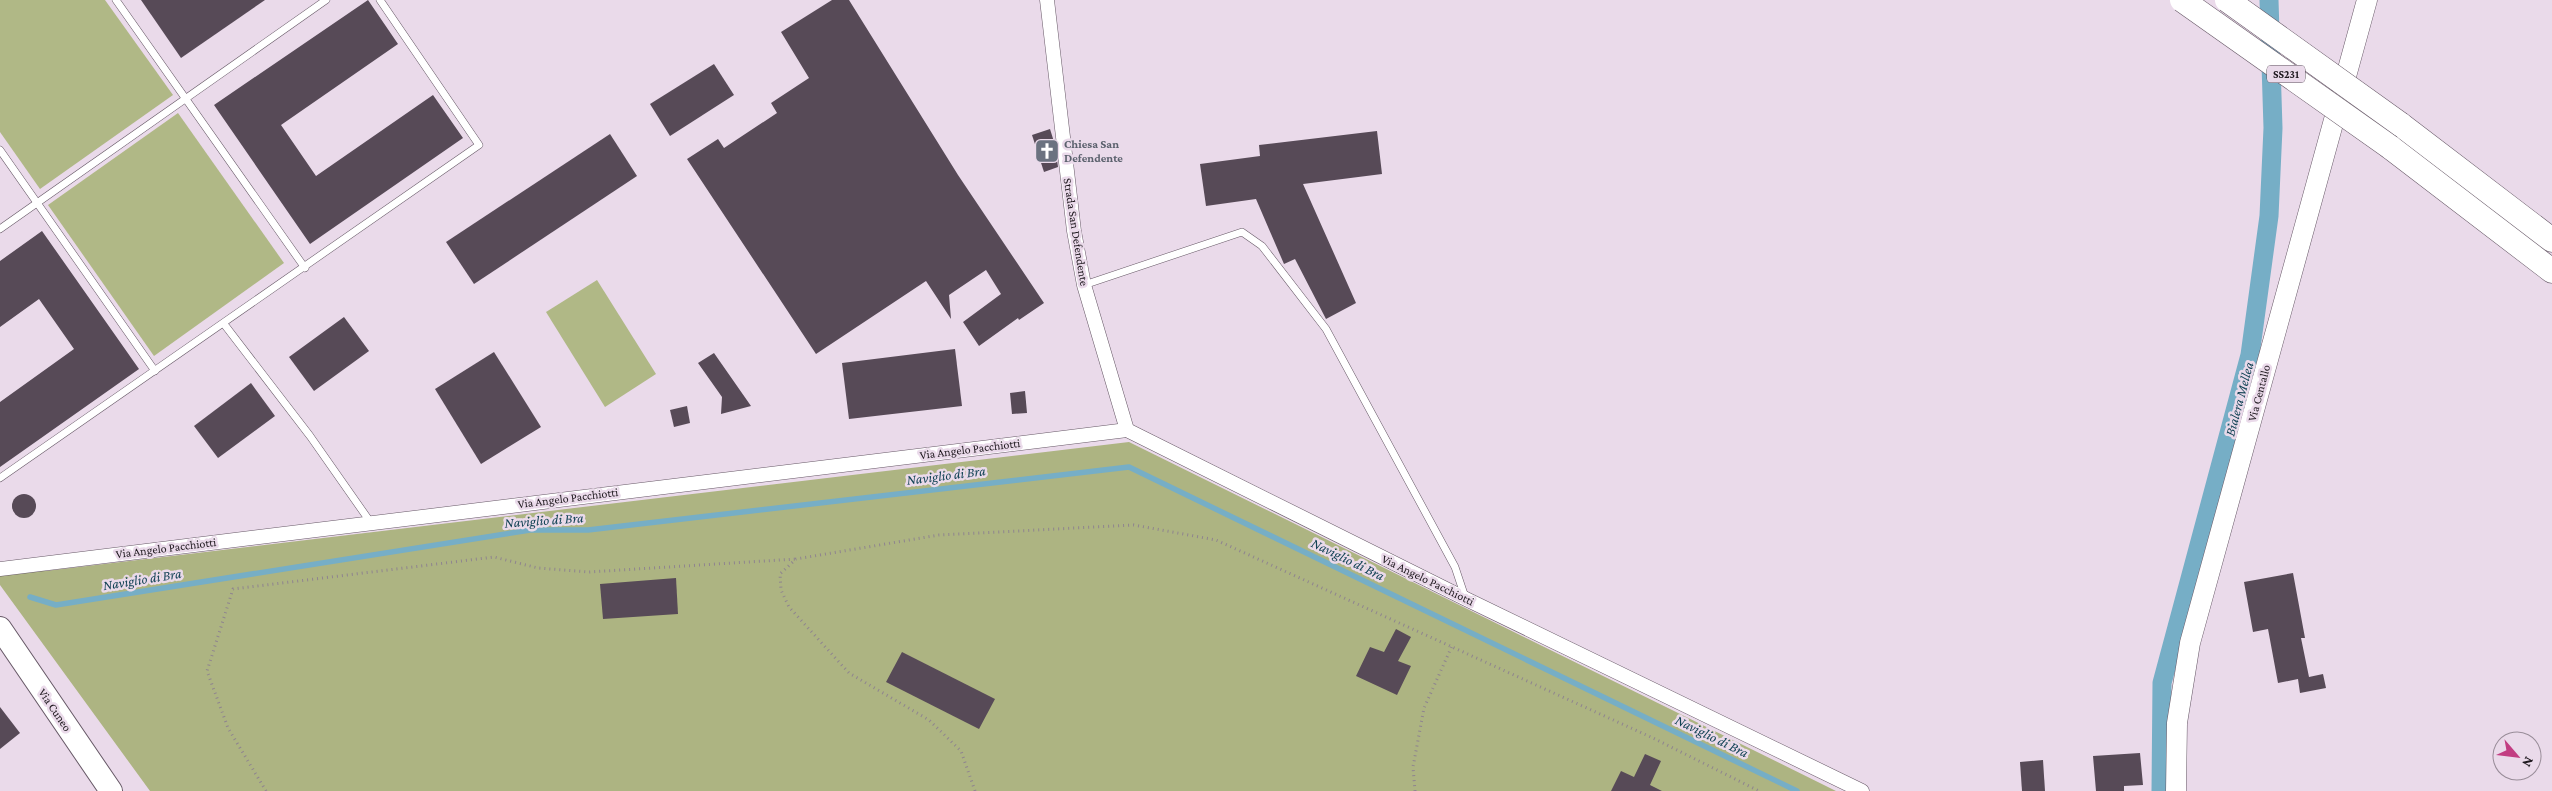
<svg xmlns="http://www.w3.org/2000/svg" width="2552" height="791" font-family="'Crimson Pro',serif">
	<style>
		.green { fill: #b0b886 }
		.forest { fill: #adb482 }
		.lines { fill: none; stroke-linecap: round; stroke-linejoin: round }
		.stream { stroke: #76aec6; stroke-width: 5.5 }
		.canal { stroke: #76aec6; stroke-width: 19 }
		.building { fill: #574a57 }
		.service-casing { stroke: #675967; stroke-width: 8 }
		.minor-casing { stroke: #675967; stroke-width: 15 }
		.secondary-casing { stroke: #675967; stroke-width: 21 }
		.primary-casing { stroke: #675967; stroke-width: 24 }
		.trunk-casing { stroke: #675967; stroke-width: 25 }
		.path { stroke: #8f848f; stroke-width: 3; stroke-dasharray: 1 4; stroke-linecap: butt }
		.service { stroke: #fff; stroke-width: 7 }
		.minor { stroke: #fff; stroke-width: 14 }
		.secondary { stroke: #fff; stroke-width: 20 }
		.primary { stroke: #fff; stroke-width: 22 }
		.trunk { stroke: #fff; stroke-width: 24 }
		.trunk-bridge-casing { stroke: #675967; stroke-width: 25; stroke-linecap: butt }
		.trunk-bridge { stroke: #fff; stroke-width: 24 }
		.labels { text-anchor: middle; stroke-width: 5; stroke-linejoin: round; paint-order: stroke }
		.shield { fill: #eadaea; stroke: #5c535c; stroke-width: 1 }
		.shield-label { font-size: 11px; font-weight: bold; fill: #1f191f }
		.worship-label { font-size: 12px; font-weight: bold; fill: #5b616d; stroke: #eadaea; text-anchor: start }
		.street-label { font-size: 12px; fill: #1f191f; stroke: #eadaea }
		.water-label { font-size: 14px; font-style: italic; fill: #114254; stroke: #eadaea }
	</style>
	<rect width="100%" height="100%" fill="#eadaea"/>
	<g class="green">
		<polygon points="0,0 105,0 173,95 40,189 0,132"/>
		<polygon points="178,113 284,263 154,356 48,205"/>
		<polygon points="597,280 656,374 605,407 546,312"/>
	</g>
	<polygon class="forest" points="1129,442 1836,791 150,791 0,585 0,570 45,571"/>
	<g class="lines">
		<polyline class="stream" points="30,597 56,605 530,530 588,530 1129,467 1797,791"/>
		<polyline class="canal" points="2161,791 2162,683 2250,355 2269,216 2273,128 2269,0"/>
	</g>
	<g class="building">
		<polygon points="141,0 265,0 181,58"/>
		<polygon points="368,0 398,44 281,125 316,176 433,95 463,138 310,244 214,105"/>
		<polygon points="832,0 849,0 958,175 1044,303 1019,320 1018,318 979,346 963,322 1001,294 986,270 949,295 951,319 926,281 816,354 687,159 718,139 724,148 777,113 771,103 809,78 781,32"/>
		<polygon points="714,64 734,95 670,136 650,104"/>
		<polygon points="1050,129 1055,145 1058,167 1044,172 1032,135"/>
		<polygon points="1377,131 1382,174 1303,184 1356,303 1326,319 1295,259 1284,264 1256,199 1206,206 1200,164 1260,156 1259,145"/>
		<polygon points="610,134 637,176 474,284 446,242"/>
		<polygon points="42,231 139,369 0,467 0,402 74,349 39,299 0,327 0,261"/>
		<polygon points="344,317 369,351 314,391 289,357"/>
		<polygon points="955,349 962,406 849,419 842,363"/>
		<polygon points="494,352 541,427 481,464 435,389"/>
		<polygon points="714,353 751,406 721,414 722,397 698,363"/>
		<polygon points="251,383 275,416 218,458 194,426"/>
		<polygon points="1025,391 1027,413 1012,414 1010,393"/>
		<polygon points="687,406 690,423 674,427 670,410"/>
		<circle cx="24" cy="506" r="12"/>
		<polygon points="2293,573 2305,638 2301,638 2309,677 2323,674 2326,688 2300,693 2298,679 2278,683 2268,629 2253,632 2244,582"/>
		<polygon points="676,578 678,614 603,619 600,584"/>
		<polygon points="1396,629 1411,637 1398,661 1411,666 1397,695 1356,676 1370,647 1384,652"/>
		<polygon points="902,652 995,699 979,729 886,682"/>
		<polygon points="0,707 20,733 0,749"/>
		<polygon points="2140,753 2143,785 2124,786 2124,791 2096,791 2093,756"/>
		<polygon points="1645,754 1661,761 1650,785 1662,791 1611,791 1621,771 1634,777"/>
		<polygon points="2043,760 2045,791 2022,791 2020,762"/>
	</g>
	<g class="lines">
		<defs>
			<g id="service">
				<polyline points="116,0 305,268"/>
				<polyline points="0,150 155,371"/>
				<polyline points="0,229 326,0"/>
				<polyline points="1084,285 1242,232 1262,246 1326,329 1455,567 1465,597"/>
				<polyline points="224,324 310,436 371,523"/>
				<polyline points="0,478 479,145 380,0"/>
			</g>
			<g id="minor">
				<polyline points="1047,0 1074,231 1084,285 1127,430"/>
				<polyline points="0,569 1127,430 1466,599 1862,791"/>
			</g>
			<polyline id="secondary" points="2176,791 2177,723 2190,643 2367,0"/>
			<polyline id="primary" points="0,628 111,791"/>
			<g id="trunk">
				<polyline points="2400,124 2552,240"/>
				<polyline points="2390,147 2552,271"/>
			</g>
		</defs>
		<use href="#service" class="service-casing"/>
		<use href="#minor" class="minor-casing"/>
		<use href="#secondary" class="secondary-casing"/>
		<use href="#primary" class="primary-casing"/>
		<use href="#trunk" class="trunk-casing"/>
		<g class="path">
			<polyline points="266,791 228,728 207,671 233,589 494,557 538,568 589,572 796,559"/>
			<polyline points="975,791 961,751 929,720 849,673 789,607 781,590 780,574 796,559 939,535 1134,525 1216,540 1653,738 1759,791"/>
			<polyline points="1415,791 1413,767 1424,708 1452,646"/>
		</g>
		<use href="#service" class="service"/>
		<use href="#minor" class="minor"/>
		<use href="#secondary" class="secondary"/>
		<use href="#primary" class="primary"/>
		<use href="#trunk" class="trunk"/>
		<defs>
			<g id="trunk-bridge">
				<polyline points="2182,0 2390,147"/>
				<polyline points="2227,0 2400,124"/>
			</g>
		</defs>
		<use href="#trunk-bridge" class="trunk-bridge-casing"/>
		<use href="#trunk-bridge" class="trunk-bridge"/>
	</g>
	<defs>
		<symbol id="church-square" viewBox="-11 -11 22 22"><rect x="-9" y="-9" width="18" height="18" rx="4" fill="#6b7280" stroke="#eadaea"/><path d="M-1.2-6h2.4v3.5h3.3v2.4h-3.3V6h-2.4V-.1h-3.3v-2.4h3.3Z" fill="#fff"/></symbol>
	</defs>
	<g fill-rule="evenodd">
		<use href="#church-square" x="1033" y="137" width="28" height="28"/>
	</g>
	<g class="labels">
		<rect class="shield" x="2267" y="65.5" width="38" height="17" rx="4"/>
		<g class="shield-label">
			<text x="2286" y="78">SS231</text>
		</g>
		<g class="worship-label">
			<text x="1064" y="148">Chiesa San<tspan x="1064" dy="14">Defendente</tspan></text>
		</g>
		<g class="street-label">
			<text transform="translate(1076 232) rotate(81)" y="4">Strada San Defendente</text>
			<text transform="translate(2259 393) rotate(-75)" y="4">Via Centallo</text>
			<text transform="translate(970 449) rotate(-7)" y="4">Via Angelo Pacchiotti</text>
			<text transform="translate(568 498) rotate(-7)" y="4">Via Angelo Pacchiotti</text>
			<text transform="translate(166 548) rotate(-7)" y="4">Via Angelo Pacchiotti</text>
			<text transform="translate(1428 580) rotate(26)" y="4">Via Angelo Pacchiotti</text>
			<text transform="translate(55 710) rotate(56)" y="4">Via Cuneo</text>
		</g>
		<g class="water-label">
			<text transform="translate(2239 399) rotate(-75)" y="5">Bialera Mellea</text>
			<text transform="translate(946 475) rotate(-7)" y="5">Naviglio di Bra</text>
			<text transform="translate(544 520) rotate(-4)" y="5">Naviglio di Bra</text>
			<text transform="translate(1348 559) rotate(26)" y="5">Naviglio di Bra</text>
			<text transform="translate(142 579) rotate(-9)" y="5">Naviglio di Bra</text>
			<text transform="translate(1712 736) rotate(26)" y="5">Naviglio di Bra</text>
		</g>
	</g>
	<g transform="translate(2517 756) rotate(118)"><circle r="24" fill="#eadaea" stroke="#998d99"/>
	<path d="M0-4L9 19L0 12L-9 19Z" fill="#c23d82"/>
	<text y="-8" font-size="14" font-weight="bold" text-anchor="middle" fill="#1f191f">N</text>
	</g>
</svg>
